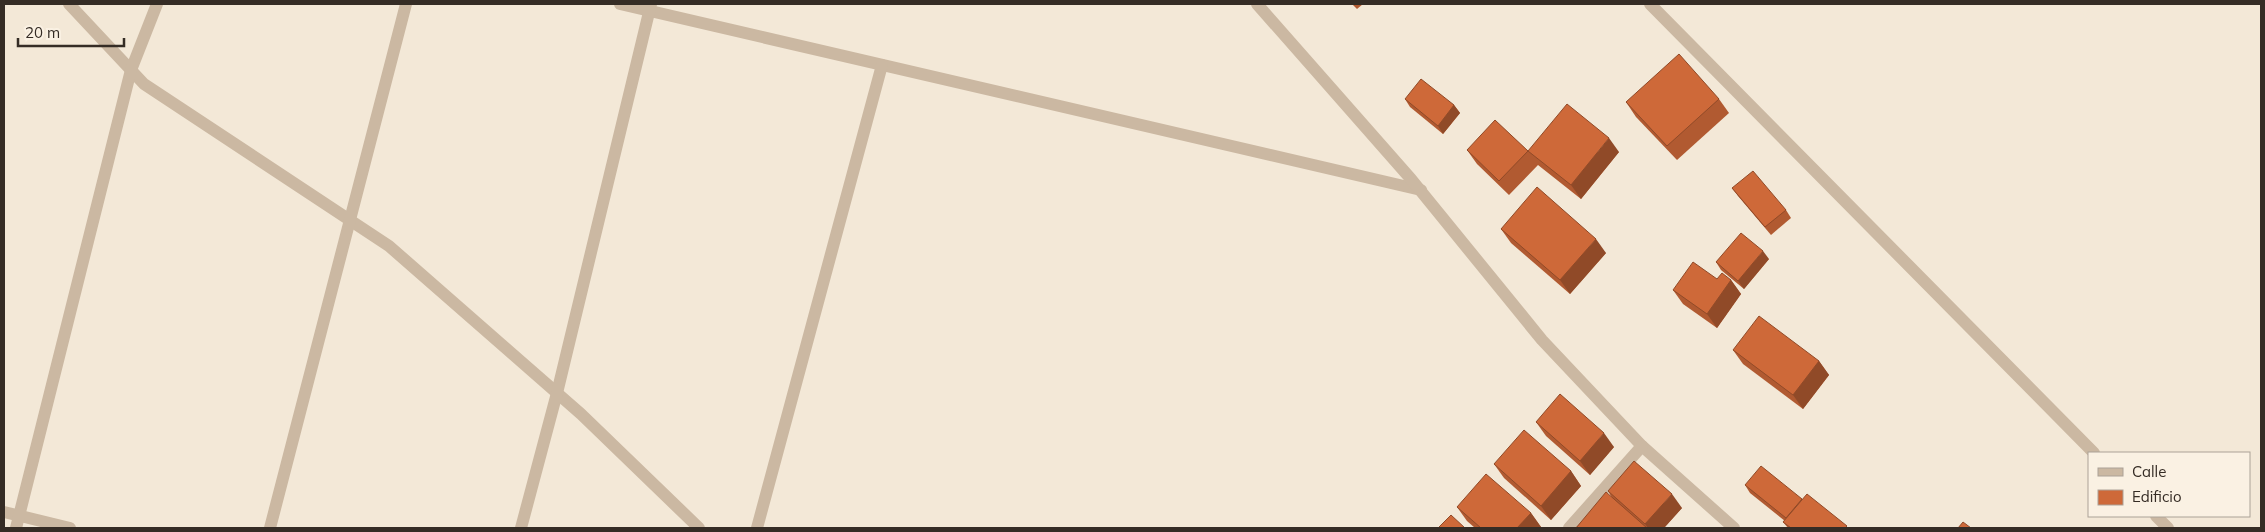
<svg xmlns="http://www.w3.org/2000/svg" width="2265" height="532" font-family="Mulish,sans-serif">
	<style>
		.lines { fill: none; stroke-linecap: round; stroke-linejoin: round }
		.minor { stroke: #cbb8a2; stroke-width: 12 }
		.wall { fill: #b15a31 }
		.shaded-wall { fill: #904a28 }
		.building { fill: #ce6939; stroke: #904a28 }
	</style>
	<rect width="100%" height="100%" fill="#f3e8d7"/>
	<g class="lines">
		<g class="minor">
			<polyline points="69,4 144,84 389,246 581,414 699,528"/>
			<polyline points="620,4 1421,190"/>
			<polyline points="1257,4 1411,179 1542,340 1642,446 1734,528"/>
			<polyline points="1650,4 2094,453"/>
			<polyline points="4,512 70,528"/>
			<polyline points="2156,516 2168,528"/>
			<polyline points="16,528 131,70 157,4"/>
			<polyline points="270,528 406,4"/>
			<polyline points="521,528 557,393 651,4"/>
			<polyline points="757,528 882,65"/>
			<polyline points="1569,528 1642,446"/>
		</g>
	</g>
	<g class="wall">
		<polygon points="1352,4 1363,4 1357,9"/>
		<polygon points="1405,99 1454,105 1460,113 1443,134 1410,107"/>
		<polygon points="1719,99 1729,113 1677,160 1636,117 1626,102"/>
		<polygon points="1467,150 1528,151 1619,152 1581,199 1538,165 1509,195 1477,164"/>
		<polygon points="1732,188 1786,210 1791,218 1771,235 1738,196"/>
		<polygon points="1501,229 1606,253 1570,294 1511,243"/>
		<polygon points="1769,259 1744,289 1721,270 1716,262"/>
		<polygon points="1731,280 1741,294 1717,328 1683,304 1673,290"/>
		<polygon points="1733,350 1819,361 1829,375 1803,409 1743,364"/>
		<polygon points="1536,422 1614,447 1590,475 1546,436"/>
		<polygon points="1494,464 1571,471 1581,486 1551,520 1504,478"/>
		<polygon points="1745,485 1802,499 1848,528 1788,528 1783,522 1785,521 1750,493"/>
		<polygon points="1608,491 1682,508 1664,528 1575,528 1612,498"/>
		<polygon points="1457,507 1531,513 1541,527 1540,528 1475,528 1467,521"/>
	</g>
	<g class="shaded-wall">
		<polygon points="1454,105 1460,113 1443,134 1438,126"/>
		<polygon points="1609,138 1619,152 1581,199 1571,185"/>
		<polygon points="1596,239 1606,253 1570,294 1560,280"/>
		<polygon points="1763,251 1769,259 1744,289 1738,281"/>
		<polygon points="1731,280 1741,294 1717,328 1707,314"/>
		<polygon points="1819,361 1829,375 1803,409 1793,395"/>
		<polygon points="1604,433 1614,447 1590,475 1580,461"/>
		<polygon points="1571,471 1581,486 1551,520 1541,506"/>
		<polygon points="1672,494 1682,508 1664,528 1648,528 1645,524"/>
		<polygon points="1531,513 1541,527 1540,528 1517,528"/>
	</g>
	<g class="building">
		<polygon points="1679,54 1719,99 1667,146 1626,102"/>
		<polygon points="1421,79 1454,105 1438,126 1405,99"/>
		<polygon points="1567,104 1609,138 1571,185 1528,151 1499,181 1467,150 1495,120 1528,151"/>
		<polygon points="1753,171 1786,210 1765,227 1732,188"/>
		<polygon points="1537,187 1596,239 1560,280 1501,229"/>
		<polygon points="1741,233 1763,251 1738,281 1716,262"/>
		<polygon points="1693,262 1717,279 1722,273 1731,280 1707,314 1673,290"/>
		<polygon points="1759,316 1819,361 1793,395 1733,350"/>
		<polygon points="1560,394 1604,433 1580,461 1536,422"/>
		<polygon points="1524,430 1571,471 1541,506 1494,464"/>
		<polygon points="1634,461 1672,494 1645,524 1608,491"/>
		<polygon points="1761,466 1802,499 1786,518 1745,485"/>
		<polygon points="1486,474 1531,513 1517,528 1481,528 1457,507"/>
		<polygon points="1606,492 1647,528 1576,528"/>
		<polygon points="1807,494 1847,526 1845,528 1791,528 1783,522"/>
		<polygon points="1451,515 1465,528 1438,528"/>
		<polygon points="1963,522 1971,528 1958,528"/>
	</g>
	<rect width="2265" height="532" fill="none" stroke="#352c25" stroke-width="10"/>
	<rect x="2088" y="452" width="162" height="65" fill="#faf1e3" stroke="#aba297"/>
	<rect x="2098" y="468" width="25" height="8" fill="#cbb8a2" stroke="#aba297"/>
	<text x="2132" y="477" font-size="15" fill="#352c25">Calle</text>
	<rect x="2098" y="490" width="25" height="15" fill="#ce6939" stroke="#aba297"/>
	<text x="2132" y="502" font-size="15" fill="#352c25">Edificio</text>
	<path d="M18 38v8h106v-8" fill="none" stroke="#352c25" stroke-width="2.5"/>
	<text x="25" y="38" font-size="15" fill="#352c25" stroke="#faf1e3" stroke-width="4" paint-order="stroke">20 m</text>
</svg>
